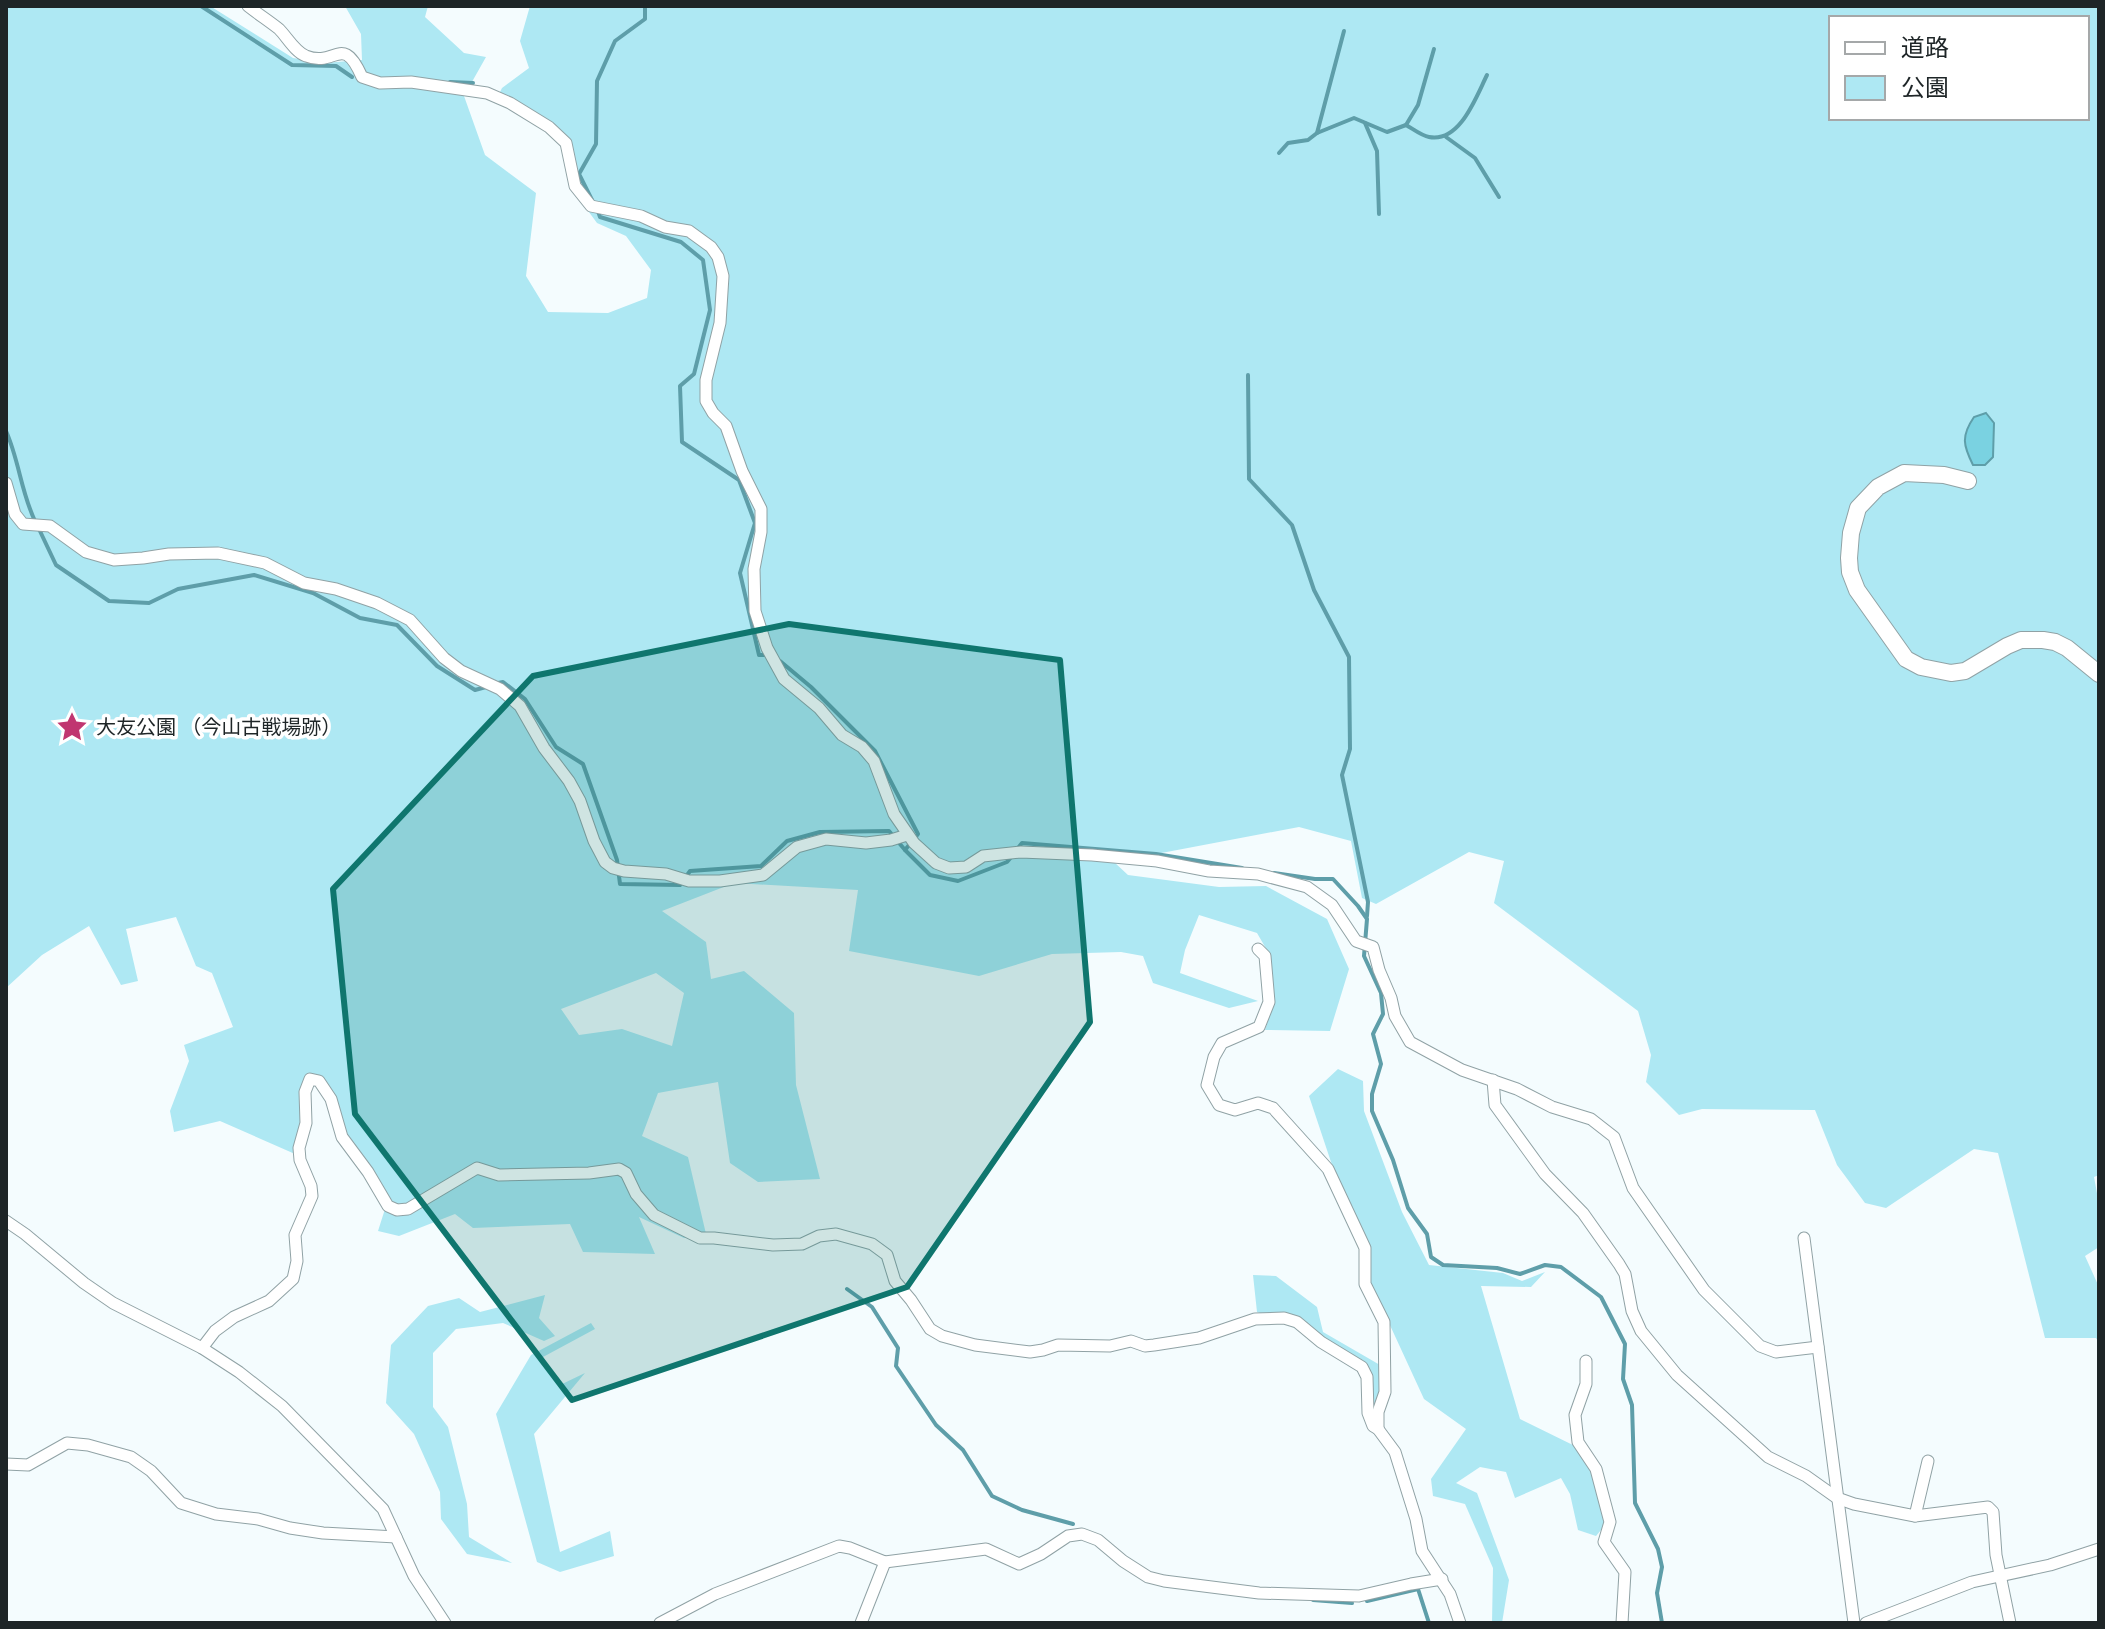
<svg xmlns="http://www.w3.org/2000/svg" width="2105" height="1629" font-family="Mulish,'Noto Sans JP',sans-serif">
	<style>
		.green { fill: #aee8f3; fill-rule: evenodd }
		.water { fill: #7ad2e1; stroke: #5e9ea9; stroke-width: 2 }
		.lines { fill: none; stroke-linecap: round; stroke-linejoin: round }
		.stream { stroke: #5e9ea9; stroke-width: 4 }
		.street-casing { stroke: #90a2a5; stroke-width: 13 }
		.secondary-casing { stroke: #90a2a5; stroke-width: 18 }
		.street { stroke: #fff; stroke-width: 11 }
		.secondary { stroke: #fff; stroke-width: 16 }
		.marked { fill: #0f766e; fill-opacity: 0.2; stroke: #0f766e; stroke-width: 6; stroke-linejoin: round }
		.labels { text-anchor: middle; stroke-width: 7; stroke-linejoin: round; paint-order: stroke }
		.poi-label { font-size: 20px; fill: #1e2527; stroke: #fff; text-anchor: start }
	</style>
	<rect width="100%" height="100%" fill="#f4fcfe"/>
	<g class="green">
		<path d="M6,6H210L293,58L324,63L362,60L361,34L345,6H428L425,17L464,53L486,57L464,96L485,155L536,193L526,276L548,312L608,313L647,298L651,270L626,236L597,223L569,185L562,142L496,100L502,88L529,68L520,41L530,6H2099V1175L2094,1177L2099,1204V1247L2085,1256L2099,1287L2097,1316L2099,1343L2096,1338H2045L1998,1153L1974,1149L1886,1208L1865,1203L1837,1165L1815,1110L1702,1109L1679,1115L1646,1082L1651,1055L1638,1011L1494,903L1504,861L1469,852L1376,904L1362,898L1351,841L1299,827L1114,862L1128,875L1219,887L1266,886L1327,919L1349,969L1330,1031L1265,1030L1274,1002L1268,952L1257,933L1199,915L1185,950L1180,973L1258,1001L1229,1008L1153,983L1143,956L1121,952L1052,954L979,976L849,951L858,890L734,883L662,911L706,942L711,979L744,971L794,1013L796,1085L820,1179L758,1182L730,1163L718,1082L658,1093L642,1136L688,1157L706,1234L684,1238L639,1217L655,1254L583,1252L570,1224L473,1228L455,1214L399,1236L378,1231L385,1209L391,1200L345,1136L333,1091L317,1074L304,1078L303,1124L295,1154L220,1121L174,1132L170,1111L189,1061L184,1045L233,1027L212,973L196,966L176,917L126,929L138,981L121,985L89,926L42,955L6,988ZM1831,18H2087V118H1831ZM656,973L684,993L672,1046L622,1029L579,1035L561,1009Z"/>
		<polygon points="1338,1069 1363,1081 1364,1111 1402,1212 1429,1265 1503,1273 1522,1281 1545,1272 1531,1287 1481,1286 1520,1419 1579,1448 1593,1471 1606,1524 1596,1536 1578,1530 1570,1494 1561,1478 1515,1498 1506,1472 1480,1467 1456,1483 1477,1493 1509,1580 1502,1623 1492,1623 1493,1568 1465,1504 1433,1496 1431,1479 1466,1429 1424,1399 1371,1284 1371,1250 1331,1162 1309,1096"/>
		<polygon points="1253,1275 1276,1276 1317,1307 1323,1332 1380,1365 1382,1392 1373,1409 1363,1374 1287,1323 1257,1312"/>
		<polygon points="545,1295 539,1318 555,1336 544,1341 503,1323 456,1329 433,1353 433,1407 448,1427 467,1504 469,1537 512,1563 467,1554 441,1519 440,1492 414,1434 386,1403 391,1345 428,1306 459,1298 480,1312"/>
		<polygon points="591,1323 595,1329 543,1357 558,1386 585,1373 534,1434 560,1552 610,1531 614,1556 560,1572 537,1562 496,1414 531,1355"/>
	</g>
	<path class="water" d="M1986,413L1994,423L1993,457L1985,465H1973C1963,445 1961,436 1974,417Z"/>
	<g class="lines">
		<g class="stream">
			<polyline points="201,6 292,65 336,66 352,77"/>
			<polyline points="450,82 473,83"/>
			<polyline points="1365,123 1377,151 1379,214"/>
			<polyline points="1406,125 1418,105 1434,49"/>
			<polyline points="1317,133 1344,31"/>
			<polyline points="1446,137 1475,158 1499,197"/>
			<path d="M1279,153L1288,143L1308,140L1317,133L1354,118L1387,132L1406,125C1413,129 1422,136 1429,137C1460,143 1476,97 1487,75"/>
			<polyline points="592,200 579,174 596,144 597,81 615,41 645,19 645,6"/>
			<polyline points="598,211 600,217 681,242 703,260 710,310 694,374 680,386 682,442 739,480 755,523 740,573 759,655 769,655"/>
			<polyline points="1248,375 1249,479 1292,525 1314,590 1349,657 1350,749 1342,775 1368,902 1367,916"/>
			<path d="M6,431C19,460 21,492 35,521"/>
			<polyline points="39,529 56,565 109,601 149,603 178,589 254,575 313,593 360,618 397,625 437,666 475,690 486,687"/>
			<polyline points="780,661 811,687 875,751 918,834 905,850"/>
			<polyline points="498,683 503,682 525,699 556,747 583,764 617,860 620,884 680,885 690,871 761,866 787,841 820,832 889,831 905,850 930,875 958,881 1007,862 1013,855"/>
			<polyline points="1018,848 1022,843 1156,854 1242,868"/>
			<polyline points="1274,873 1315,879 1333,879 1358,906 1367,919 1364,956 1381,993 1383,1014 1373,1034 1381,1064 1372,1094 1372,1111 1393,1160 1408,1208 1427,1234 1431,1257 1443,1265 1497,1268 1520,1274 1545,1265 1561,1267 1601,1297 1625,1344 1623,1379 1632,1405 1635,1503 1658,1549 1662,1567 1657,1593 1662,1623"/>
			<polyline points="847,1289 872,1307 898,1348 896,1366 936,1425 963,1450 992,1496 1022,1510 1073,1524"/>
			<polyline points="1313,1600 1352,1603"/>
			<polyline points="1367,1601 1418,1589 1429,1623"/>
		</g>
		<defs>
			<g id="street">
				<path d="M248,6C258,14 269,21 279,29C287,37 295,52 306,56C336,68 342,32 362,77L380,83L411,82L487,93L510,103L549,127L566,143L575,186L591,206L641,216L665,227L689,231L711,247L718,257L723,276L720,323L706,380V401L713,413L726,426L742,471L761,509V532L754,569L755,611L767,648L784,679L819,708L842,735L862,747L874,761L894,814L914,843L936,863L949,868L966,867L983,856L1021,852L1092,855L1157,861L1209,871L1258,874L1307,887L1332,905L1356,941L1373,947L1379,970L1391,998L1395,1016L1410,1042L1462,1070L1517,1089L1552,1107L1591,1119L1614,1137L1633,1188L1704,1290L1760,1346L1776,1352L1818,1347"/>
				<polyline points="6,483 15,514 23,524 50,526 86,552 114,560 143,558 169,554 218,553 265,563 304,583 336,589 377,603 410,620 444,658 461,671 500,689 520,706 544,748 569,781 580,801 594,841 605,862 613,868 624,871 666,874 689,881 720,881 763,875 797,847 826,839 866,843 891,840 907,835"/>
				<polyline points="1258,949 1265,956 1269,1002 1259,1027 1222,1043 1214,1057 1207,1085 1219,1105 1235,1110 1258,1103 1273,1108 1328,1169 1365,1248 1365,1284 1384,1322 1385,1392 1378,1412 1378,1429"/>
				<polyline points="1493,1080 1495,1105 1545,1174 1583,1213 1619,1264 1625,1274 1632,1311 1641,1331 1677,1375 1768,1457 1806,1476 1837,1498 1854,1504 1915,1516 1988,1507 1993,1512 1996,1555 2010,1623"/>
				<polyline points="6,1221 25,1234 84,1283 113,1303 202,1348 239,1372 282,1406 383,1509 414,1576 445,1623"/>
				<polyline points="1804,1238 1854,1623"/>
				<polyline points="202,1348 215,1331 234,1317 269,1301 293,1279 297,1261 295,1235 312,1196 311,1186 300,1160 299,1148 306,1123 305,1092 310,1079 319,1081 331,1099 342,1137 368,1172 388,1206 397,1210 408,1209 477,1168 499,1175 589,1173 619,1169 626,1173 636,1194 654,1215 700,1238 714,1238 773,1245 802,1244 819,1236 836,1234 872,1244 887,1255 895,1281 911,1300 930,1329 942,1336 975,1345 1030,1352 1043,1350 1058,1345 1110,1346 1131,1341 1145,1346 1154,1345 1199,1338 1255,1319 1284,1318 1297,1322 1321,1342 1362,1367 1367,1377 1368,1413 1373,1426 1378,1429 1395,1452 1416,1519 1422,1551 1450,1594 1460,1623"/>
				<polyline points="1586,1361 1586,1384 1575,1415 1578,1442 1596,1469 1610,1522 1604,1542 1625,1572 1622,1623"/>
				<polyline points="6,1464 28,1465 67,1443 88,1445 131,1457 151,1471 181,1503 216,1514 258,1519 290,1528 323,1533 396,1537"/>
				<polyline points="1915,1516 1928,1461"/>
				<polyline points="660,1623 715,1594 839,1546 850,1548 885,1562 986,1549 1019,1564 1041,1554 1068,1536 1082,1534 1098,1540 1123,1561 1148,1577 1164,1581 1259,1593 1359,1596 1411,1584 1442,1579"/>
				<polyline points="861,1623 885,1562"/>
				<polyline points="1866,1623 1972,1582 2050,1565 2099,1549"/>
			</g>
			<polyline id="secondary" points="1968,481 1944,475 1904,473 1878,487 1858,508 1851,533 1849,558 1850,572 1857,590 1906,659 1921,667 1951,673 1965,671 2007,646 2021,640 2043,640 2055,642 2067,648 2099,674"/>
		</defs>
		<use href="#street" class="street-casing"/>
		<use href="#secondary" class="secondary-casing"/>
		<use href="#street" class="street"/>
		<use href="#secondary" class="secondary"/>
	</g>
	<path class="marked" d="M789,624L1060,660L1090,1022L907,1287L572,1400L355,1114L333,889L533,676Z"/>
	<defs>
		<symbol id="sight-bare" viewBox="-9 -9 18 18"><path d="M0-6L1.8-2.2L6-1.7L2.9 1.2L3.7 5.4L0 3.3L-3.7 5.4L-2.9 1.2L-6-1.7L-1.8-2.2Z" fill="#c03670" stroke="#fff" stroke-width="2.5" paint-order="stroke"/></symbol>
	</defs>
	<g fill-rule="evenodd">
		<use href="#sight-bare" x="50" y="705" width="44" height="44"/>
	</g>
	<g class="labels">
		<g class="poi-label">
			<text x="96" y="734">大友公園 （今山古戦場跡）</text>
		</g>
	</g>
	<rect width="2105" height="1629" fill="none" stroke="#1e2527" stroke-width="16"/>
	<rect x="1829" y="16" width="260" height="104" fill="#ffffff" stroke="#a5a8a9" stroke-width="2"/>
	<rect x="1845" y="42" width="40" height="12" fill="#ffffff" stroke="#a5a8a9" stroke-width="2"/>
	<text x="1901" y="56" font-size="24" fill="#1e2527">道路</text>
	<rect x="1845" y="76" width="40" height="24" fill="#aee8f3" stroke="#a5a8a9" stroke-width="2"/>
	<text x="1901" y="96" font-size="24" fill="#1e2527">公園</text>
</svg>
